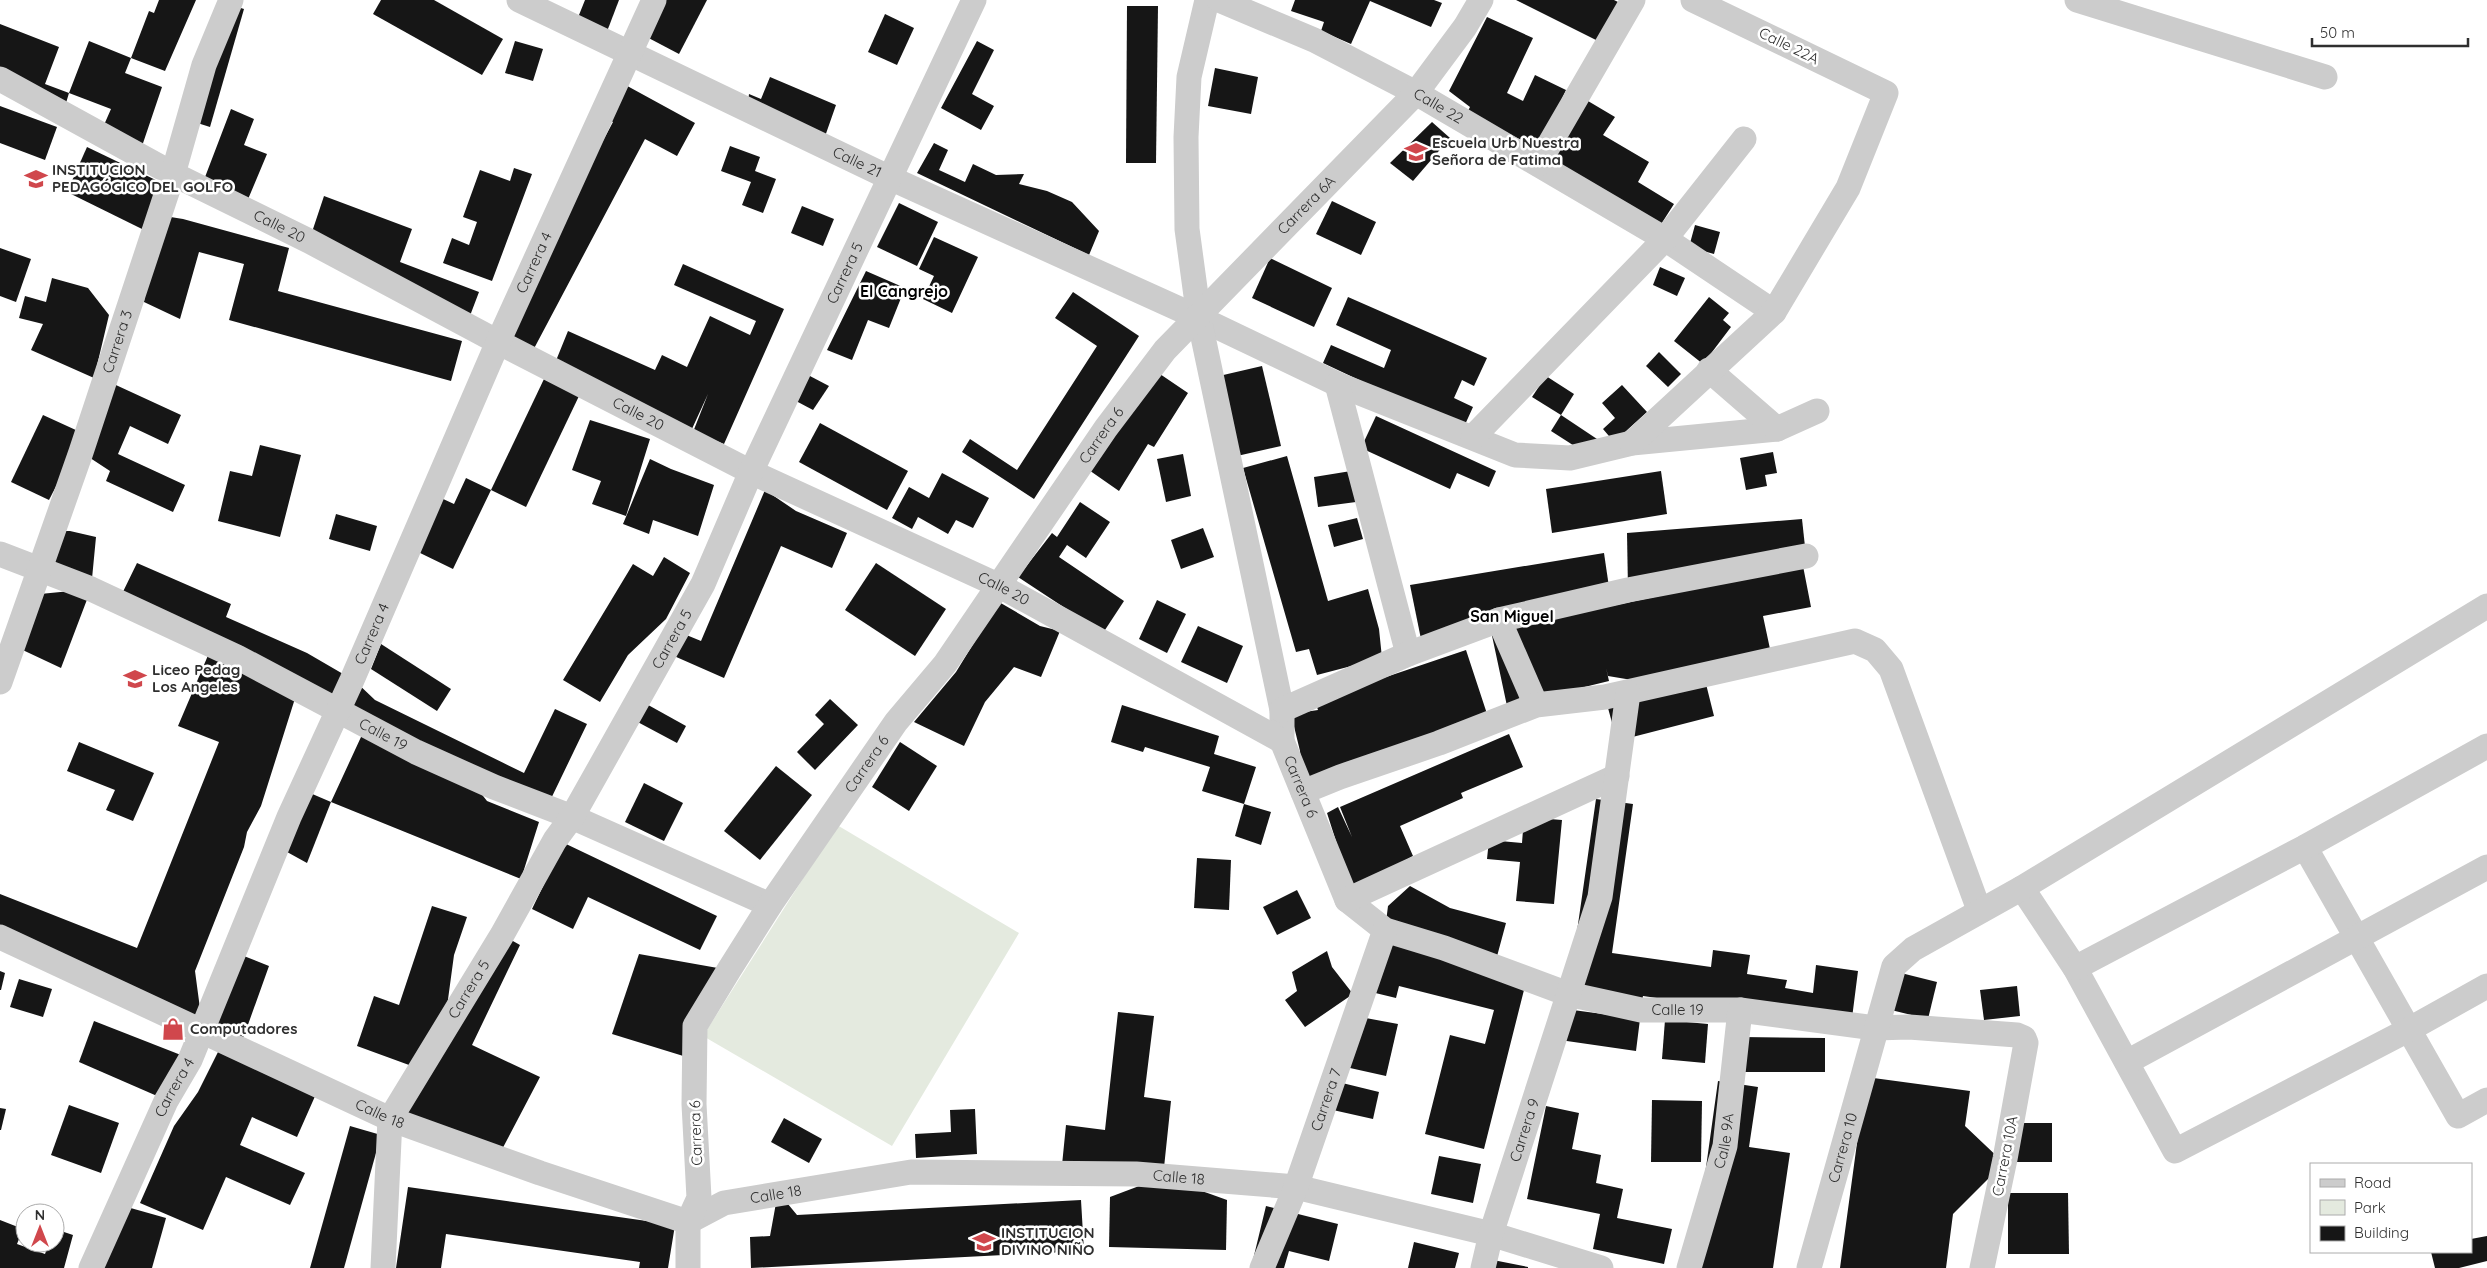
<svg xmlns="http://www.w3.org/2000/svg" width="2487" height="1268" font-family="Quicksand,sans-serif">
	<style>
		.green { fill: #e4eadf }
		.building { fill: #161616 }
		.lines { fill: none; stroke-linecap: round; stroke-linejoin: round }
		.minor { stroke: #ccc; stroke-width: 25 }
		.labels { text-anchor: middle; stroke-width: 5; stroke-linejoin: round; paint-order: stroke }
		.street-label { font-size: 15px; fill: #2f2f2f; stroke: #fff }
		.poi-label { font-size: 15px; font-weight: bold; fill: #2f2f2f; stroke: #fff; text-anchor: start }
		.neighbourhood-label { font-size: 16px; font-weight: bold; fill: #000; stroke: #fff }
	</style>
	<rect width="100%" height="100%" fill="#fff"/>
	<polygon class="green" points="837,825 1019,933 892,1146 703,1036"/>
	<g class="building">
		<polygon points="159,0 196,0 165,71 131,58 125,73 162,87 139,155 100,134 111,109 69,93 63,113 0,79 0,24 59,47 45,84 69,93 89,41 131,58 149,11 154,13"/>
		<polygon points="381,0 434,0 503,39 482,75 373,14"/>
		<polygon points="585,0 619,0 603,42 573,30"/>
		<polygon points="659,0 707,0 679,54 641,34"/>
		<polygon points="1295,0 1434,0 1442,3 1431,27 1370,1 1351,44 1321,31 1324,22 1291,11"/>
		<polygon points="1516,0 1614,0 1622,4 1602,43"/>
		<polygon points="222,2 244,9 210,127 188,120"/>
		<polygon points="1127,6 1158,6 1156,163 1126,163"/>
		<polygon points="885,14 914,28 897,65 868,52"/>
		<polygon points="1487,17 1533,38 1507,93 1523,101 1535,75 1566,90 1539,148 1466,115 1470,107 1449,91"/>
		<polygon points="515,41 543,49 533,81 505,73"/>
		<polygon points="977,41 994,50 972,94 994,106 981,130 941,108"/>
		<polygon points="1215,68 1258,77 1251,114 1208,106"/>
		<polygon points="770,77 836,105 822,145 747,109 749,94 761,99"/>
		<polygon points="620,82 695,123 677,156 645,139 529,358 504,342 546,247 613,122 605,118"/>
		<polygon points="1588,101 1615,117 1603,135 1649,162 1638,182 1674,204 1658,229 1550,164"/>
		<polygon points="0,106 57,127 45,160 0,143"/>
		<polygon points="231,109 254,119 244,145 267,154 246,204 202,185"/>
		<polygon points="1432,122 1450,138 1413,181 1390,163"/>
		<polygon points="934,143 948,150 939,170 965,182 973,164 996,175 1024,174 1019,184 1047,191 1072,202 1099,231 1089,255 917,173"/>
		<polygon points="730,146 760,157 755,171 776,179 763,213 742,205 751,182 721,171"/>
		<polygon points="87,147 162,183 142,229 67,192"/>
		<polygon points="514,168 532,174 492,281 443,263 452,238 469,245 477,222 463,217 480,170 510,181"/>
		<polygon points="324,196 412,229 400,262 479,292 468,321 309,241"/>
		<polygon points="1332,201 1376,222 1361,255 1316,234"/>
		<polygon points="899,203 938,222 917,266 877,247"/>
		<polygon points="802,206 834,219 823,246 791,233"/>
		<polygon points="158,215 183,219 289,248 278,291 462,341 451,381 229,320 244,264 199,252 180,319 144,302"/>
		<polygon points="1695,225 1720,232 1714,254 1689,247"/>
		<polygon points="934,237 978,257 952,313 923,299 934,276 919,269"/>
		<polygon points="0,248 31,259 16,302 0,296"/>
		<polygon points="1270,258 1332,288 1314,327 1252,298"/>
		<polygon points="683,264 784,309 724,444 693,432 708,394 691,431 553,368 568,331 655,370 662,355 687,367 710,316 750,335 756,321 674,285"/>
		<polygon points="1660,267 1685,278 1677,296 1653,285"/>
		<polygon points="866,271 905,288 889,328 868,320 852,360 827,350"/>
		<polygon points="52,278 88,288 109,315 94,378 31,350 43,324 19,318 25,296 46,302"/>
		<polygon points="1073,292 1139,336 1034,499 962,452 970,439 1017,470 1097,346 1055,318"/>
		<polygon points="1348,297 1487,358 1474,386 1462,380 1454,398 1473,407 1463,429 1323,363 1331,345 1384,368 1391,350 1336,325"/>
		<polygon points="1709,297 1729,313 1723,320 1731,327 1703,364 1674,341"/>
		<polygon points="1659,352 1681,374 1668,387 1646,366"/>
		<polygon points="1262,366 1281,446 1237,456 1219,376"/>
		<polygon points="1157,372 1188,393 1154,447 1148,444 1119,491 1086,468"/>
		<polygon points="808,375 829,386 813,410 796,401"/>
		<polygon points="1546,376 1574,394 1561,415 1532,397"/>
		<polygon points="544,379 579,396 526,507 491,490"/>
		<polygon points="105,380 181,415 168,444 130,426 118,454 185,485 173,512 106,481 110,471 81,452"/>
		<polygon points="1622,385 1647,412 1614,442 1603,429 1615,418 1602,403"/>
		<polygon points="43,415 78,431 70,459 49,500 11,482"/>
		<polygon points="1561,415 1600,441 1590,456 1551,431"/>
		<polygon points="1376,416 1496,471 1489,487 1457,473 1450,489 1361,448"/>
		<polygon points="590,420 650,439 626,516 592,504 601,481 572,470"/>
		<polygon points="820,423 908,471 887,510 799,462"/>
		<polygon points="260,445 301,455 280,537 218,521 230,471 252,476"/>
		<polygon points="1773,452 1777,473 1765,475 1767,486 1746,490 1740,458"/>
		<polygon points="1183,454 1191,496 1166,502 1157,459"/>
		<polygon points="1287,456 1328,601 1368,589 1379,629 1382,658 1317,675 1309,649 1296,652 1243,468"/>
		<polygon points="650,459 671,469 714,485 698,536 653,520 649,534 623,524"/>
		<polygon points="1351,471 1356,502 1318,507 1314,477"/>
		<polygon points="1661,471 1667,514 1552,533 1546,489"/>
		<polygon points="942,473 989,498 973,528 956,520 948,534 918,517 912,529 892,518 909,487 929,498"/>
		<polygon points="466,478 491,490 453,569 416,551 441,498 454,504"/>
		<polygon points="765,490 796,511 847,533 832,568 781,546 724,678 674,656 684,634 701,641"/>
		<polygon points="1080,502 1110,522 1086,558 1067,545 1059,557 1124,601 1103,633 1018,577 1052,533 1057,537"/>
		<polygon points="336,514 377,526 370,551 329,539"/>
		<polygon points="1357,518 1363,539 1334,547 1328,525"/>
		<polygon points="1802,519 1806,556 1628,590 1627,533"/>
		<polygon points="1203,528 1214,557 1181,569 1171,540"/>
		<polygon points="53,531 70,531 96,537 91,589 61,668 12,645 30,595 91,589 40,567"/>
		<polygon points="1604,553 1610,594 1423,649 1410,585"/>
		<polygon points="664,557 690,573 666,619 628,655 600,702 563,680 633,564 653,576"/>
		<polygon points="137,563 231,604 226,617 307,653 350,678 335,707 298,689 261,806 247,832 244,847 195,971 203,1031 226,949 269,966 240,1047 203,1031 68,969 0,937 0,894 137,948 219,742 178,726 212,646 118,602"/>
		<polygon points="876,563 946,609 915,656 845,610"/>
		<polygon points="1803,566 1811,607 1763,616 1770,649 1632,680 1608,676 1606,668 1609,681 1507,706 1491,631"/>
		<polygon points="1157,600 1186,614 1167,653 1139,639"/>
		<polygon points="999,602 1040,626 1060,631 1041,677 1014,667 985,702 964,746 914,722 956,672"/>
		<polygon points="1198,626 1243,646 1227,683 1181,662"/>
		<polygon points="381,644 451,689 437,711 371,669"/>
		<polygon points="1466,650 1491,726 1303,792 1300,751 1291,714 1318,710 1315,701"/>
		<polygon points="1704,676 1714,716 1617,741 1605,697"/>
		<polygon points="355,681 375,700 524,773 555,709 587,724 547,807 465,773 487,801 539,822 521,879 331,802 367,724 340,709"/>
		<polygon points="830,699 858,725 815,770 797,752 824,724 815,715"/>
		<polygon points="641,701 686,726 677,743 632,719"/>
		<polygon points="1122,705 1219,736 1214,754 1256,767 1244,804 1202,791 1210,767 1145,747 1143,752 1111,742"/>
		<polygon points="1509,734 1523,767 1461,793 1463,798 1400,826 1413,856 1371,880 1350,885 1327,813 1338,807 1352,837 1340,807"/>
		<polygon points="79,742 154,773 133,821 106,810 115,790 67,771"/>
		<polygon points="900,742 937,766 909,811 872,787"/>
		<polygon points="776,766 812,795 760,860 724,831"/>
		<polygon points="644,783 683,803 664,841 625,822"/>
		<polygon points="303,790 331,802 307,863 278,847"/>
		<polygon points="1596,799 1633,804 1612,953 1711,967 1713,950 1750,955 1747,974 1787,980 1785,988 1813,993 1816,965 1858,971 1851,1026 1643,996 1641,1005 1568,994"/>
		<polygon points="1244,804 1271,812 1261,845 1235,836"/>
		<polygon points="1524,817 1562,820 1554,904 1516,901 1520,862 1487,859 1489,840 1522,843"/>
		<polygon points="564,843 717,916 700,950 588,897 573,929 532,909"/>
		<polygon points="1197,858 1231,860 1229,910 1194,908"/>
		<polygon points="1410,886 1450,908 1506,923 1496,960 1527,978 1484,1149 1425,1134 1450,1035 1485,1044 1494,1010 1399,986 1396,998 1363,990 1385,930 1388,906"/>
		<polygon points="1297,890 1311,918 1277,935 1263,907"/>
		<polygon points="432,906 467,917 454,955 444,1029 502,935 520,945 472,1045 540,1077 498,1157 390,1119 420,1069 357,1046 374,996 399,1005"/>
		<polygon points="1327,951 1332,967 1353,994 1305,1027 1285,1000 1297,991 1292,972"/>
		<polygon points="639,954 729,970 693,1059 612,1034"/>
		<polygon points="0,971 5,973 1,990 0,990"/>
		<polygon points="1901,973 1937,982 1928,1019 1891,1010"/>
		<polygon points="19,979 52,989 43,1017 10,1007"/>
		<polygon points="2017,986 2020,1016 1984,1020 1980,990"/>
		<polygon points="1558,1008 1640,1019 1636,1051 1553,1039"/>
		<polygon points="1118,1012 1154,1016 1144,1097 1171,1101 1163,1177 1062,1165 1066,1125 1105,1130"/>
		<polygon points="1355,1016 1398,1024 1386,1076 1341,1066"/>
		<polygon points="1665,1020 1708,1024 1705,1063 1662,1059"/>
		<polygon points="94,1021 186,1057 164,1099 79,1062"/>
		<polygon points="1741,1037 1825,1038 1825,1072 1741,1072"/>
		<polygon points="219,1050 316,1094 297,1137 252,1117 240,1145 305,1173 290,1205 226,1177 203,1230 140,1203 174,1126 198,1092"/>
		<polygon points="1866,1077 1970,1091 1965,1126 2004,1163 1953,1214 1946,1268 1840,1268"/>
		<polygon points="1330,1080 1379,1092 1373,1119 1324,1108"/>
		<polygon points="1718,1081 1758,1087 1749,1147 1790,1153 1773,1268 1692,1268"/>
		<polygon points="1652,1100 1702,1101 1701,1162 1651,1162"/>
		<polygon points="69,1105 119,1123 101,1173 51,1155"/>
		<polygon points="1546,1106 1579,1113 1572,1149 1601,1155 1596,1183 1623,1189 1617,1218 1672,1229 1664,1264 1593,1249 1600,1214 1527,1199"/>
		<polygon points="0,1108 6,1109 1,1130 0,1130"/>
		<polygon points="975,1109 977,1154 916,1158 915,1134 951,1132 950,1110"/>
		<polygon points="784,1118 822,1139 809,1163 771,1142"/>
		<polygon points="2015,1123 2052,1123 2052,1162 2014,1162"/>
		<polygon points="350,1126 381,1135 344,1268 310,1268"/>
		<polygon points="1439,1156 1481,1164 1473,1203 1431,1194"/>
		<polygon points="1163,1177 1227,1200 1226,1250 1109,1247 1110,1197"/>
		<polygon points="408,1187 675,1225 668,1268 639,1268 640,1262 446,1234 441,1268 396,1268"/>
		<polygon points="778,1192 797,1215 1081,1200 1084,1251 751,1268 750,1237 770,1236"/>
		<polygon points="2008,1193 2068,1193 2069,1254 2008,1254"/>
		<polygon points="120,1205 166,1218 152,1268 100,1268"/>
		<polygon points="1266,1206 1338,1224 1329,1261 1289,1251 1284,1268 1251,1268"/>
		<polygon points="0,1220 23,1229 17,1244 45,1254 49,1243 55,1243 55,1229 73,1235 64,1268 0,1268"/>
		<polygon points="2487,1236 2487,1261 2459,1268 2435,1268 2431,1252 2471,1252 2471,1239"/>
		<polygon points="1414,1242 1459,1253 1455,1268 1408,1268"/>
		<polygon points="1488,1259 1528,1267 1528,1268 1486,1268"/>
	</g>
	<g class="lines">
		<g class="minor">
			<path id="s1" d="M519,0L890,178L1199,318L1337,384L1515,455L1570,458L1632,443L1777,429L1817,411"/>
			<path id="s2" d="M1207,0L1189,77L1186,137L1187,229L1199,318L1282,710V741L1347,900L1385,930L1444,948L1568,994L1641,1010H1740L1875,1028L1909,1027L2017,1035L2024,1038L2026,1043L2005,1159L1982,1268"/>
			<path id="s3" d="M1219,0L1314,40L1416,93L1665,239L1774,312"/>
			<polyline points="2077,0 2325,77"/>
			<path id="s4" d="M0,79L173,174L309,241L498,342L751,472L1000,586L1282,741"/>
			<polyline points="1538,164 1633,0"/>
			<polyline points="1709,370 1777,429"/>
			<polyline points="1337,384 1408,654"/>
			<polyline points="1473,437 1665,239 1744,139"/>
			<polyline points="1632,443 1774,312 1848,188 1886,93 1693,0"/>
			<path id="s5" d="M0,554L91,589L237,657L416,752L494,787L572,817L770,905"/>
			<polyline points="1499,620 1536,705"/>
			<path id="s6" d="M0,682L81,452L173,174L204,65L231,0"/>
			<polyline points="1282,710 1408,654 1499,620 1628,590 1806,556"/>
			<polyline points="1303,792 1340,777 1439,743 1536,705 1605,697 1855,641 1875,650 1891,669 1979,910"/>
			<polyline points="2305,847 2458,1116 2487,1100"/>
			<polyline points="2022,888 2075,968 2175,1151 2408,1030 2487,986"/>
			<polyline points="1347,900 1617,776"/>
			<path id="s7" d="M0,937L390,1119L540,1173L688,1222L724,1203L911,1172L1136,1174L1296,1187L1491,1234L1601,1268"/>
			<polyline points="2075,968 2305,847 2487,746"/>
			<polyline points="2127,1062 2487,867"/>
			<path id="s8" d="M91,1268L166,1101L190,1060L289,817L352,680L498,342L654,0"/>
			<path id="s9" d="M383,1268L390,1119L502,935L555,840L572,817L703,584L751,472L974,0"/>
			<path id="s10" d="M688,1268V1222L699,1198L694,1104L695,1026L729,970L770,905L896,722L945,664L1106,428L1165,350L1416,93L1465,27L1481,0"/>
			<path id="s11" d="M1262,1268L1296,1187L1385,930"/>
			<path id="s12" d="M1483,1268L1491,1234L1600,897L1628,693"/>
			<path id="s13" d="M1689,1268L1725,1146L1740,1010"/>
			<path id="s14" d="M1809,1268L1894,966L1913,949L2022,888L2487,606"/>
		</g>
	</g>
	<defs>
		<symbol id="school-bare" viewBox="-9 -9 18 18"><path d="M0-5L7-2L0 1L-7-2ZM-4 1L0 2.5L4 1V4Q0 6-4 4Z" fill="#d0474c" stroke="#fff" stroke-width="2.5" paint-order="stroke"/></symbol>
		<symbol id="shop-bare" viewBox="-9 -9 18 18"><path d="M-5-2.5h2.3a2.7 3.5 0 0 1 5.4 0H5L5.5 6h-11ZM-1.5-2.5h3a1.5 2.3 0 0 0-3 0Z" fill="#d0474c" stroke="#fff" stroke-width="2.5" paint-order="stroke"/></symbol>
	</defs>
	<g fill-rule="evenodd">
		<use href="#school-bare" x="1400" y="136" width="32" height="32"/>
		<use href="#school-bare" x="20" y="163" width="32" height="32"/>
		<use href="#school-bare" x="119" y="663" width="32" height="32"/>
		<use href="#shop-bare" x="157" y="1013" width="32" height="32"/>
		<use href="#school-bare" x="968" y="1226" width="32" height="32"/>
	</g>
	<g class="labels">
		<g class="street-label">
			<text transform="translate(1789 46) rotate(26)" y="5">Calle 22A</text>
			<text dy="5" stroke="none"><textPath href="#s3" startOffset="244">Calle 22</textPath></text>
			<text dy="5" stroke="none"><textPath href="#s1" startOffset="375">Calle 21</textPath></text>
			<text dy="5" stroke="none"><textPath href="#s10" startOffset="1271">Carrera 6A</textPath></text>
			<text dy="5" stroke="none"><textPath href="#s4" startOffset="316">Calle 20</textPath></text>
			<text dy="5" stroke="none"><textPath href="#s8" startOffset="1099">Carrera 4</textPath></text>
			<text dy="5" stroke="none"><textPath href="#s9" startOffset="1111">Carrera 5</textPath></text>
			<text dy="5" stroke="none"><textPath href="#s6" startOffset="360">Carrera 3</textPath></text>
			<text dy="5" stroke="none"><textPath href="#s4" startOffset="721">Calle 20</textPath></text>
			<text dy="5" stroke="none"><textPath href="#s10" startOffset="962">Carrera 6</textPath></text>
			<text dy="5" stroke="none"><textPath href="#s4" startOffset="1126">Calle 20</textPath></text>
			<text dy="5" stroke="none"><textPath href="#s8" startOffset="694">Carrera 4</textPath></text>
			<text dy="5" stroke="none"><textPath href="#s9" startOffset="706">Carrera 5</textPath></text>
			<text dy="5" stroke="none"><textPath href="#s5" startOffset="424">Calle 19</textPath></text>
			<text dy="5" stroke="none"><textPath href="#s10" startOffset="558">Carrera 6</textPath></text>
			<text dy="5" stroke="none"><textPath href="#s2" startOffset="802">Carrera 6</textPath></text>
			<text dy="5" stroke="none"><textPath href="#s9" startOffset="301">Carrera 5</textPath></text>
			<text dy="5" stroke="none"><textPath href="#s2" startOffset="1278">Calle 19</textPath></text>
			<text dy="5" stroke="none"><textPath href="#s8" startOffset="199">Carrera 4</textPath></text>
			<text dy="5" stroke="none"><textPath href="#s11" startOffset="180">Carrera 7</textPath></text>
			<text dy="5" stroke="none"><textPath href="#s7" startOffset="419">Calle 18</textPath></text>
			<text dy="5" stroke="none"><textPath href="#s12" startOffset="144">Carrera 9</textPath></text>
			<text transform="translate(696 1133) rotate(-92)" y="5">Carrera 6</text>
			<text dy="5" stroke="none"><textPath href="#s13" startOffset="132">Calle 9A</textPath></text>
			<text dy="5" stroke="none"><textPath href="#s14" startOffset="125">Carrera 10</textPath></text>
			<text transform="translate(2005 1156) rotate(-79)" y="5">Carrera 10A</text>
			<text dy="5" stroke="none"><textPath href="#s7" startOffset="1244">Calle 18</textPath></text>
			<text dy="5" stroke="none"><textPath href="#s7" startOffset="839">Calle 18</textPath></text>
		</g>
		<g class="poi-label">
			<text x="1432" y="148">Escuela Urb Nuestra<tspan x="1432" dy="17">Señora de Fatima</tspan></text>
			<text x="52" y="175">INSTITUCION<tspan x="52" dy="17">PEDAGÓGICO DEL GOLFO</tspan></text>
			<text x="152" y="675">Liceo Pedag<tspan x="152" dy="17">Los Angeles</tspan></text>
			<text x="190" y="1034">Computadores</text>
			<text x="1001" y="1238">INSTITUCION<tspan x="1001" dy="17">DIVINO NIÑO</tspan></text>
		</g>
		<g class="neighbourhood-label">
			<text x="904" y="297">El Cangrejo</text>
			<text x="1512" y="622">San Miguel</text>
		</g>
	</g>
	<rect x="2310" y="1163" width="162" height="90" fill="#ffffff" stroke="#acacac"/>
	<rect x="2320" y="1179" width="25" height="8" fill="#cccccc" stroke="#acacac"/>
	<text x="2354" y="1188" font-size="15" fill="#2f2f2f">Road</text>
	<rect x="2320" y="1200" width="25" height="15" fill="#e4eadf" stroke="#acacac"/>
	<text x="2354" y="1213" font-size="15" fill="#2f2f2f">Park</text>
	<rect x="2320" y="1226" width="25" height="15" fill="#161616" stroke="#acacac"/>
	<text x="2354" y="1238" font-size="15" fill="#2f2f2f">Building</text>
	<g transform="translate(40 1228)"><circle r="24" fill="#ffffff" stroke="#acacac"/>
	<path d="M0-4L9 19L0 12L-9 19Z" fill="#d0474c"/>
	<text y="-8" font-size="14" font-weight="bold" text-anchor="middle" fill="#2f2f2f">N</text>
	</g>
	<path d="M2312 38v8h156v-8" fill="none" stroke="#2f2f2f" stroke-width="2.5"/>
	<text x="2320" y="38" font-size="15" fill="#2f2f2f" stroke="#ffffff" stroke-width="4" paint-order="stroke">50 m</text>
</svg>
